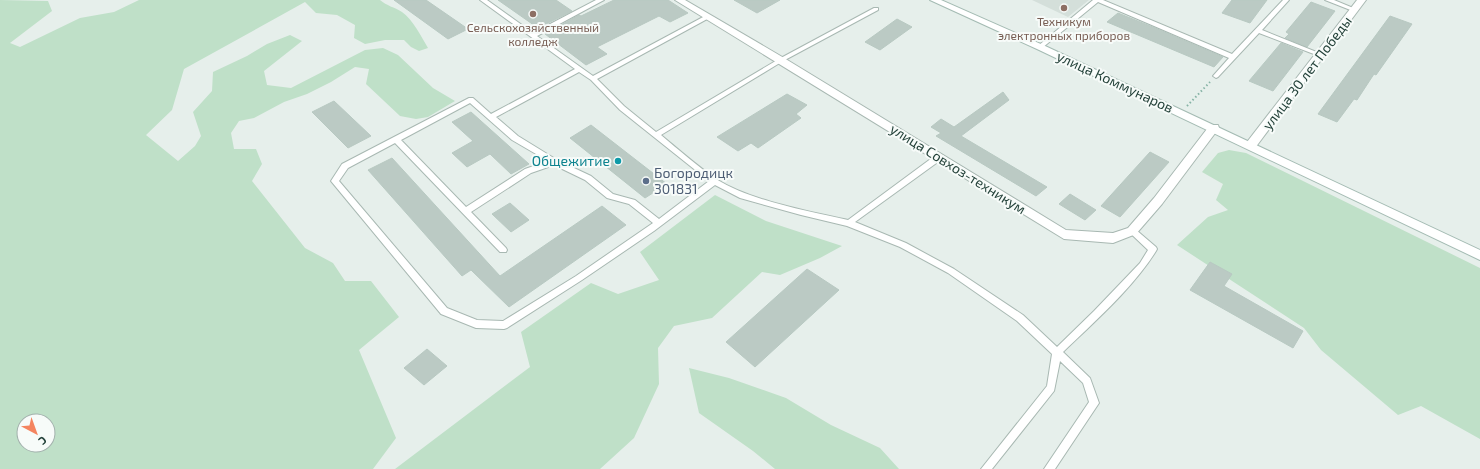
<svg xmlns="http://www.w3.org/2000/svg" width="1480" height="469" font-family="'Exo 2',sans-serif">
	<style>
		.built { fill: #d4dfda }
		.green { fill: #bfe0c8; fill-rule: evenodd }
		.building { fill: #bbcac4; stroke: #b8c9c2 }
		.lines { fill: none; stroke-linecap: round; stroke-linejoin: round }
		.lane-casing { stroke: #a8b8b2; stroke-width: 2 }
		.street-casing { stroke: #a8b8b2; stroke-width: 2 }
		.secondary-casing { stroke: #a4bbb3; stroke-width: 2 }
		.path { stroke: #86b3a5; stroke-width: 2; stroke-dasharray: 1.5 2.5; stroke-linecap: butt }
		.lane { fill: #fff; fill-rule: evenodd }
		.street { fill: #fff; fill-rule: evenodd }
		.secondary { fill: #fff; fill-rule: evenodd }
		.education-dot { fill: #8d6e63; stroke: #f7fbf9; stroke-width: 1.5 }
		.culture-dot { fill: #0f9aa8; stroke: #f7fbf9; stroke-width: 1.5 }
		.service-dot { fill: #5c6f8a; stroke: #f7fbf9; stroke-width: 1.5 }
		.labels { text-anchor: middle; stroke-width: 4; stroke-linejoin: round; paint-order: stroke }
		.far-education-label { font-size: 12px; fill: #785e54; stroke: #f7fbf9 }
		.street-label { font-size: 14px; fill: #24423a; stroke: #f7fbf9 }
		.culture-label { font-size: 14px; fill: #0d838f; stroke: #f7fbf9; text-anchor: end }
		.service-label { font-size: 14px; fill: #4e5e75; stroke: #f7fbf9; text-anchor: start }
	</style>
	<rect width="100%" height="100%" fill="#e6efeb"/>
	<polygon class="built" points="1032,0 1089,0 1068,17"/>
	<g class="green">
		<path d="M0,0L48,1L52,11L10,43L20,47L80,18L114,12L139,0H380C387,6 394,7 402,12C413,20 421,36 428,48L419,51L411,47L404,40H385L365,44L354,38L355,25L337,15L316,13L305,2L184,69L172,110L146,135L178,161L195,146L201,136L193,112L212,91L213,72L247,56L267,44L290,35L302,41L264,71L267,85L291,88L365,50L383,48L398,55L433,88L455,101L428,117L416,119L400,116L366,84L369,69L355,67L331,82L307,94L284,102L254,118L239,121L231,133L234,149H256L262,164L252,181L305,248L333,263L345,281H371L399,317L359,350L396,438L373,469H0ZM24,421H48V445H24Z"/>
		<polygon points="1229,150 1246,153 1480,268 1480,439 1421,406 1398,415 1321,350 1304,328 1177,245 1208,217 1228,210 1216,200 1223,184 1202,172 1218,153"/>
		<polygon points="715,195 766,221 842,246 820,258 780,275 762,272 712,318 674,326 658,348 659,384 634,438 600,469 395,469 530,367 521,332 591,283 618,294 659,280 640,252"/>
		<polygon points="689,368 729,378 786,398 831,425 880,448 899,469 775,469 753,451 699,413"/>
	</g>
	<g class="building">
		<polygon points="394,0 426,0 468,29 448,39"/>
		<polygon points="498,0 556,0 572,11 538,28"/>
		<polygon points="614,0 668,0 688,13 670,22 659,16 597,47 607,54 586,65 545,34 579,15 581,16"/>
		<polygon points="734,0 780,0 757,13"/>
		<polygon points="1232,0 1267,0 1250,23 1222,13"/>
		<polygon points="1311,2 1335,11 1307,47 1285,38 1289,34 1286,32"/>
		<polygon points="1118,13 1155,28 1223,57 1214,67 1107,22"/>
		<polygon points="1390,16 1412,24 1376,75 1374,74 1357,100 1354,99 1337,122 1318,114"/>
		<polygon points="897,19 912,27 880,50 865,42"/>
		<polygon points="1281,43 1303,52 1273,91 1249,81"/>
		<polygon points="1003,92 1009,100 961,136 1047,187 1036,196 936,136 941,133 931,127 941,119 954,127"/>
		<polygon points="787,94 807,105 796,114 801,118 758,148 751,143 738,151 717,137"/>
		<polygon points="334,101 371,136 348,148 312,112"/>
		<polygon points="471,112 529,164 511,174 490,154 467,167 452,153 473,141 452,122"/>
		<polygon points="591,125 667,184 645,198 570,138"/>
		<polygon points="1150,152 1169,162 1120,217 1101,206"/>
		<polygon points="392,158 500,276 602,206 626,225 509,307 471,270 462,276 368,170"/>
		<polygon points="1070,194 1096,210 1085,220 1059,204"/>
		<polygon points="510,203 529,220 511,232 492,214"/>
		<polygon points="1210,262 1232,274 1224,286 1303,331 1293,348 1190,290"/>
		<polygon points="807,269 839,290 755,367 726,342"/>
		<polygon points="427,349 447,366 424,385 404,368"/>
	</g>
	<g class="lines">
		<defs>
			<g id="lane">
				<path d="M480,0H487L533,33L596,0H604L537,36L593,76L705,16H709V18L597,79L624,106L656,132L779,59L874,8H878V10L783,61L661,135C679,150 697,166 716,179C751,201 808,211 848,220L936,155H942L943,157L942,159L855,222L906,243L954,269L1023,315L1057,347L1094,311L1140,263L1148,250L1128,231L1132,228L1135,229L1156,247L1157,249L1156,251C1133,288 1094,322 1063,352L1090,378L1099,403L1055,469H1044L1089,402L1083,383L1060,361L1054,391L992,469H981L1047,386L1052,354L1017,321L948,273L900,247L847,226L801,215L740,198L715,185L654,231L582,280L507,328L504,329L476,328L441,314L331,181L342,164L469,98H473L491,114L575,69ZM579,72L591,80L620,110L709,181L659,219L635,200L613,194L591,176L557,160L518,136L496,117ZM470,103L512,140L548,161L525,169L466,207L401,140ZM395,143L500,252H506L507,250L506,248L471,212L531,173L554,165L585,180L607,198L629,204L653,223L576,276L503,321L477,320L447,308L339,181L348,168Z"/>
				<polygon points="1093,0 1103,0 1232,54 1283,0 1289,0 1262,30 1324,55 1321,57 1319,56 1259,33 1218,77 1216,78 1213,76 1229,58 1098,2 1042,48 1038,48 1038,46"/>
				<polygon points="1325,0 1334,0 1358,10 1355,12 1353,11"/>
			</g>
			<g id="street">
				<polygon points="675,0 685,0 784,58 1066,230 1113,233 1128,228 1154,198 1210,125 1218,125 1219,128 1162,204 1136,234 1113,243 1064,239"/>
				<polygon points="1357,0 1366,0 1255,148 1247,148 1246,145 1247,142"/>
			</g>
			<polygon id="secondary" points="930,0 941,0 1043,45 1480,250 1480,260 1037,49"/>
		</defs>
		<use href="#lane" class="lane-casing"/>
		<use href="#street" class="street-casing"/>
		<use href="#secondary" class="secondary-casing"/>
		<polyline class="path" points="1187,106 1210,82"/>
		<use href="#lane" class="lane"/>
		<use href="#street" class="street"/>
		<use href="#secondary" class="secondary"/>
	</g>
	<g class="education-dot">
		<circle cx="1064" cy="8" r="4"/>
		<circle cx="533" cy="14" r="4"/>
	</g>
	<circle class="culture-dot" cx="618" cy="161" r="4"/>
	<circle class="service-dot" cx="646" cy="181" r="4"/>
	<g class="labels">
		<g class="far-education-label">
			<text x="1064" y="26">Техникум<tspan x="1064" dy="14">электронных приборов</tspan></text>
			<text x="533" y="32">Сельскохозяйственный<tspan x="533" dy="14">колледж</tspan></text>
		</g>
		<g class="street-label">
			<text transform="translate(1307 73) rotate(-53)" y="5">улица 30 лет Победы</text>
			<text transform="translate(1115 82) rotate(25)" y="5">улица Коммунаров</text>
			<text transform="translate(958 169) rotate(32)" y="5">улица Совхоз-техникум</text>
		</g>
		<g class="culture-label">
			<text x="610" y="166">Общежитие</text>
		</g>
		<g class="service-label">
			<text x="654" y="178">Богородицк<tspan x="654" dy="16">301831</tspan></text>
		</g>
	</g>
	<g transform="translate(36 433) rotate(139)"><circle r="19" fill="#f7fbf9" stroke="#a3b1ad"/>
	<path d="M0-3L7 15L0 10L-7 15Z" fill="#f4845f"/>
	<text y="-6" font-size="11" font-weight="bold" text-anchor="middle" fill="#24423a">С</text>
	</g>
</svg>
